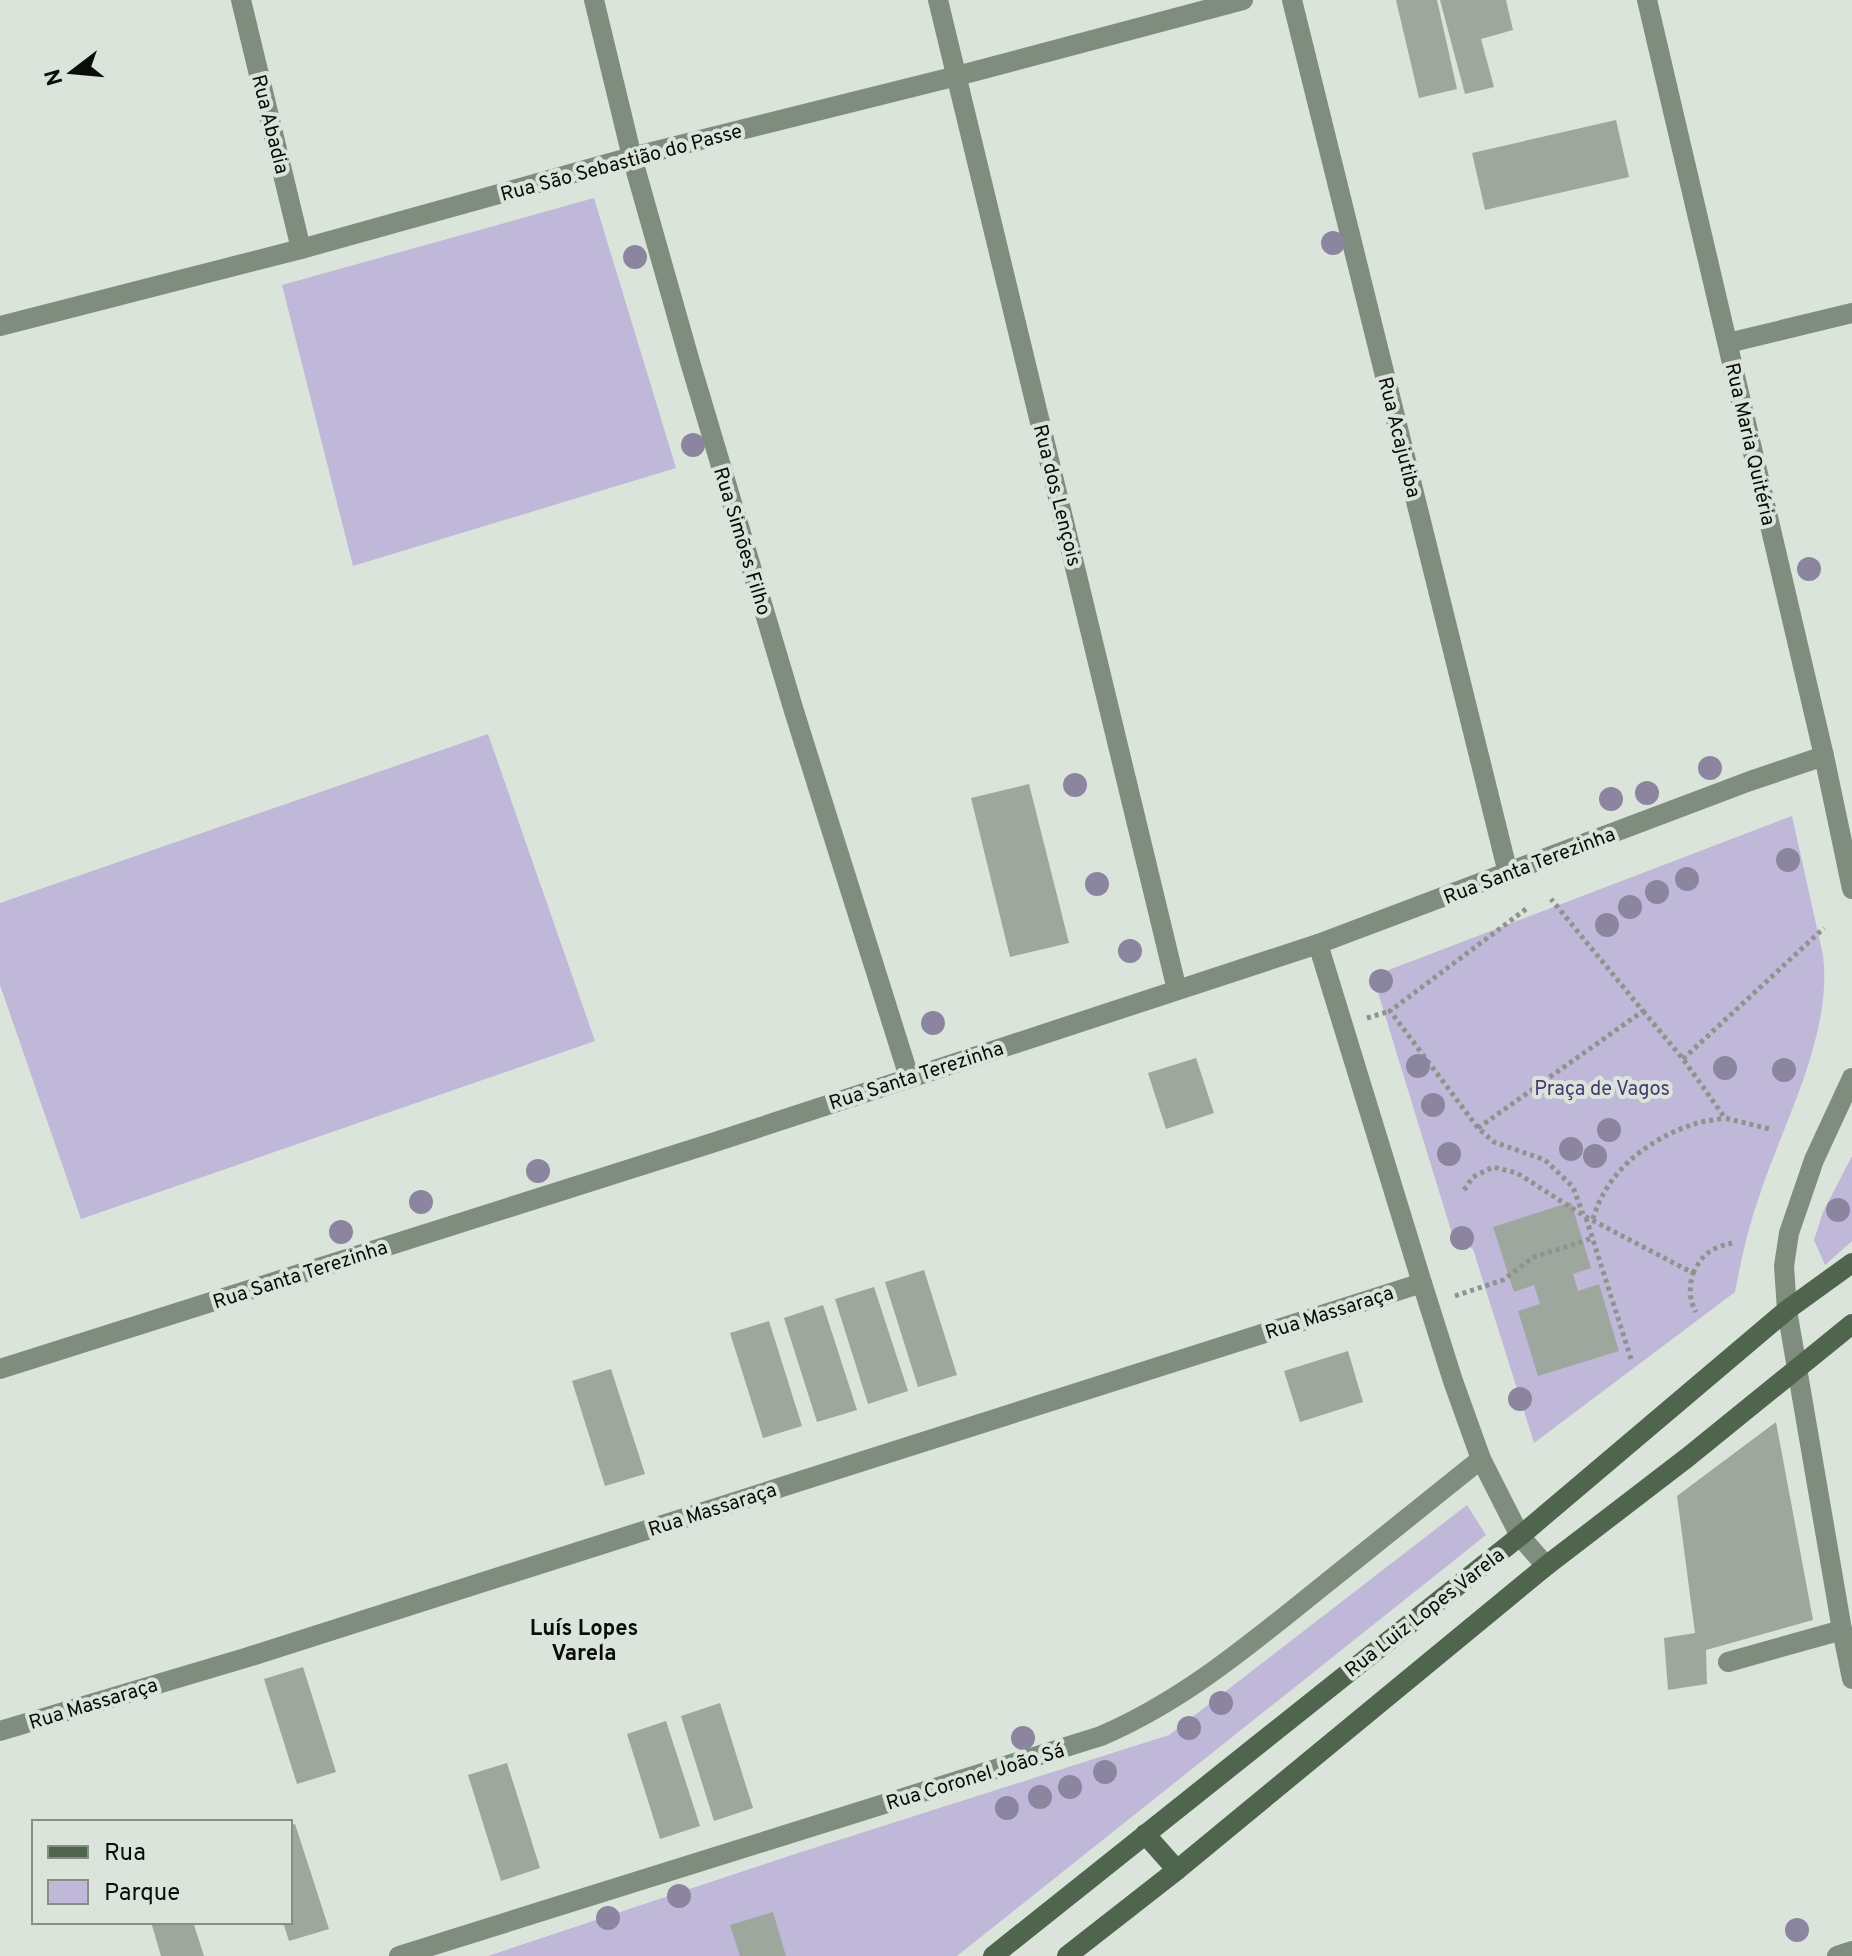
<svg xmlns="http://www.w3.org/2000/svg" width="1852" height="1956" font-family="Overpass,sans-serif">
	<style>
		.green { fill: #bfb8d9 }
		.building { fill: #9ea79d }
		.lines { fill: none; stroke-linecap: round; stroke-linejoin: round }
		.path { stroke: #8e948d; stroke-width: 5; stroke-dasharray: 4 4; stroke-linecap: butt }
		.lane { stroke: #7e8d7d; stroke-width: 20 }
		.street { stroke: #7e8d7d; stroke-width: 20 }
		.secondary { stroke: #50654e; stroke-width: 20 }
		.tree { fill: #8b85a0 }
		.labels { text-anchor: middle; stroke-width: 8; stroke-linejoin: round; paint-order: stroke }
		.street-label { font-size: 20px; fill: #090c09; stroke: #dbe4da }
		.park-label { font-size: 20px; fill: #493870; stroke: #dbe4da }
		.neighbourhood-label { font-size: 22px; font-weight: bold; fill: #090c09; stroke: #dbe4da }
	</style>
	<rect width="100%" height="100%" fill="#dbe4da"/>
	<g class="green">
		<polygon points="594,198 676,468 353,566 282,285"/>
		<polygon points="488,734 595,1041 81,1219 0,985 0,903"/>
		<path d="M1792,816L1823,955C1833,1035 1783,1123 1759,1197C1748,1228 1741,1260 1735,1292L1534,1443L1473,1249L1453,1237L1373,976Z"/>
		<polygon points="1852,1156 1852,1241 1825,1265 1814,1240 1823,1212"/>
		<polygon points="1467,1505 1486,1535 957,1956 488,1956 795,1854 1169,1735"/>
	</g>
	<g class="building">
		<polygon points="1396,0 1437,0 1457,89 1419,98"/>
		<polygon points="1440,0 1506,0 1513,30 1481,39 1494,87 1465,94"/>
		<polygon points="1616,120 1629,177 1485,210 1472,153"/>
		<polygon points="1029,784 1069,943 1010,957 971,798"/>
		<polygon points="1196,1058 1214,1113 1166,1129 1148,1073"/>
		<polygon points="1571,1202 1591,1268 1573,1274 1578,1291 1599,1284 1619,1351 1538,1376 1518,1311 1540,1304 1534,1285 1514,1292 1493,1227"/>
		<polygon points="924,1270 957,1375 918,1387 885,1282"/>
		<polygon points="874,1287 908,1391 868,1404 835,1299"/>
		<polygon points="823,1305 857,1410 817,1422 784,1318"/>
		<polygon points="769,1321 802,1426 763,1438 730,1333"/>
		<polygon points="1348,1351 1363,1402 1300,1422 1284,1371"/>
		<polygon points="611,1369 645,1474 605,1486 572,1381"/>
		<polygon points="1776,1422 1813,1620 1706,1650 1707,1684 1668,1690 1664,1638 1695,1633 1677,1496"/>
		<polygon points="303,1667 336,1772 297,1784 264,1679"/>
		<polygon points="720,1703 753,1808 714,1821 681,1716"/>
		<polygon points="666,1721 700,1826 660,1839 627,1734"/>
		<polygon points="507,1763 540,1868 501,1881 468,1775"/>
		<polygon points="295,1824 329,1929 289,1941 283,1922 290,1922 290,1825"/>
		<polygon points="773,1912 786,1956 740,1956 730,1925"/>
		<polygon points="151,1922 193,1922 204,1956 161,1956"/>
	</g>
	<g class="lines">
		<g class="path">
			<polyline points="1526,909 1390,1011 1478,1128 1494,1142 1545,1160 1573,1187 1583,1214"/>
			<polyline points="1643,1011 1683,1059 1725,1118 1770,1129"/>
			<polyline points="1367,1018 1390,1011"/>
			<polyline points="1683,1059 1824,928"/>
			<polyline points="1478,1128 1643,1011 1551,899"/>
			<path d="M1464,1190L1473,1177L1493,1167L1517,1173L1586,1217L1693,1273C1689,1287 1689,1300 1696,1312"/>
			<polyline points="1586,1218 1632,1362"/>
			<path d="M1593,1219C1606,1172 1648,1139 1694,1124C1703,1121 1714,1120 1725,1118"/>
			<path d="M1693,1273C1703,1254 1710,1248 1732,1243"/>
			<polyline points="1455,1296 1503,1280 1534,1257 1593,1238"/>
		</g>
		<polyline class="lane" points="1728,1662 1842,1630"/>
		<g class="street">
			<polyline points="241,0 301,249"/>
			<polyline points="594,0 632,157 690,362 794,711 909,1077"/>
			<polyline points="938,0 1177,990"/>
			<polyline points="1292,0 1508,873"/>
			<polyline points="1647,0 1824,756 1852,889"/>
			<polyline points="0,326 301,249 632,157 957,76 1243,0"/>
			<polyline points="1728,343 1852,313"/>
			<polyline points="1318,944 1422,1283 1453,1381 1481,1459 1520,1536 1546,1566"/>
			<polyline points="1852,1078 1814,1160 1789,1233 1784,1266 1787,1310 1842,1630 1852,1679"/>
			<polyline points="0,1369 712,1143 1318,944 1750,781 1824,756"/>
			<polyline points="0,1731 245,1658 1422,1283"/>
			<path d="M399,1956L1101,1736C1180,1702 1243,1650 1309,1597C1366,1551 1424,1505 1481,1459"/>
			<polyline points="1837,1956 1852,1951"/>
		</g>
		<g class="secondary">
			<polyline points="1145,1834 1177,1870"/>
			<polyline points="993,1956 1520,1536 1787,1310 1852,1263"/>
			<polyline points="1067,1956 1177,1870 1546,1566 1688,1457 1852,1324"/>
		</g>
	</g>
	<g class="tree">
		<circle cx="1333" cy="243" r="12"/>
		<circle cx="635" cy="257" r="12"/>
		<circle cx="693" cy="445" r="12"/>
		<circle cx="1809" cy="569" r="12"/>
		<circle cx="1710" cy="768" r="12"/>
		<circle cx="1075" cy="785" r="12"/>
		<circle cx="1647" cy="793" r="12"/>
		<circle cx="1611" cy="799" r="12"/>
		<circle cx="1788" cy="860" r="12"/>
		<circle cx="1687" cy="879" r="12"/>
		<circle cx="1097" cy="884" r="12"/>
		<circle cx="1657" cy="892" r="12"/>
		<circle cx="1630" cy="907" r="12"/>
		<circle cx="1607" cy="925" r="12"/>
		<circle cx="1130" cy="951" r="12"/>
		<circle cx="1381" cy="981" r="12"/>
		<circle cx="933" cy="1023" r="12"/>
		<circle cx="1418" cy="1066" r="12"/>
		<circle cx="1725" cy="1068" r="12"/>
		<circle cx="1784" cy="1070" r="12"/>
		<circle cx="1433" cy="1105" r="12"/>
		<circle cx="1609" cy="1130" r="12"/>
		<circle cx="1571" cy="1149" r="12"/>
		<circle cx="1449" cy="1154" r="12"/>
		<circle cx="1595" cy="1156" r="12"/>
		<circle cx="538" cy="1171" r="12"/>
		<circle cx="421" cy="1202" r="12"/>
		<circle cx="1838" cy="1210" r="12"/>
		<circle cx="341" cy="1232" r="12"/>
		<circle cx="1462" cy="1238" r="12"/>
		<circle cx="1520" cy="1399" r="12"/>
		<circle cx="1221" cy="1703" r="12"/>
		<circle cx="1189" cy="1728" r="12"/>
		<circle cx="1023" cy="1738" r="12"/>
		<circle cx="1105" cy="1772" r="12"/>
		<circle cx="1070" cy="1787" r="12"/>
		<circle cx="1040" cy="1797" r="12"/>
		<circle cx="1007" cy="1808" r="12"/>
		<circle cx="679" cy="1896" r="12"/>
		<circle cx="608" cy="1918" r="12"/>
		<circle cx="1797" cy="1930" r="12"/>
	</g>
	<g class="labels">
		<g class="street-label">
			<text transform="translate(271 124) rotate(76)" y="7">Rua Abadia</text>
			<text transform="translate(621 162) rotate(-15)" y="7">Rua São Sebastião do Passe</text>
			<text transform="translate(1400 437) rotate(76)" y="7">Rua Acajutiba</text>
			<text transform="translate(1751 444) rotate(77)" y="7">Rua Maria Quitéria</text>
			<text transform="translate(1058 495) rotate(76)" y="7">Rua dos Lençois</text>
			<text transform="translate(743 541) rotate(73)" y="7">Rua Simões Filho</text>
			<text transform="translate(1529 865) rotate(-21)" y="7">Rua Santa Terezinha</text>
			<text transform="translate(916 1075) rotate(-18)" y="7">Rua Santa Terezinha</text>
			<text transform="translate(300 1274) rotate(-18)" y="7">Rua Santa Terezinha</text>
			<text transform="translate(1329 1312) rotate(-18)" y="7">Rua Massaraça</text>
			<text transform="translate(712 1509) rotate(-18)" y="7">Rua Massaraça</text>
			<text transform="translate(1424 1612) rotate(-38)" y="7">Rua Luiz Lopes Varela</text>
			<text transform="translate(93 1703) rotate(-17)" y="7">Rua Massaraça</text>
			<text transform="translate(975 1776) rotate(-17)" y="7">Rua Coronel João Sá</text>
		</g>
		<g class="park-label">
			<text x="1602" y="1095">Praça de Vagos</text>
		</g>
		<g class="neighbourhood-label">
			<text x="584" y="1635">Luís Lopes<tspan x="584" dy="25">Varela</tspan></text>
		</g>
	</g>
	<rect x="32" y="1820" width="260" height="104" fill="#dbe4da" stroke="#878e86" stroke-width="2"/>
	<rect x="48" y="1846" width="40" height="12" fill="#50654e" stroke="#878e86" stroke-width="2"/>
	<text x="104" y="1860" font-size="24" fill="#090c09">Rua</text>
	<rect x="48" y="1880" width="40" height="24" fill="#bfb8d9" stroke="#878e86" stroke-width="2"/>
	<text x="104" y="1900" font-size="24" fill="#090c09">Parque</text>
	<g transform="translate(72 72) rotate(254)" stroke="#dbe4da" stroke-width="6" paint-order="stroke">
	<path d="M0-6L14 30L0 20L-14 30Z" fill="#090c09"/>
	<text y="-12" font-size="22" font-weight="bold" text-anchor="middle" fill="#090c09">N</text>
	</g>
</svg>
